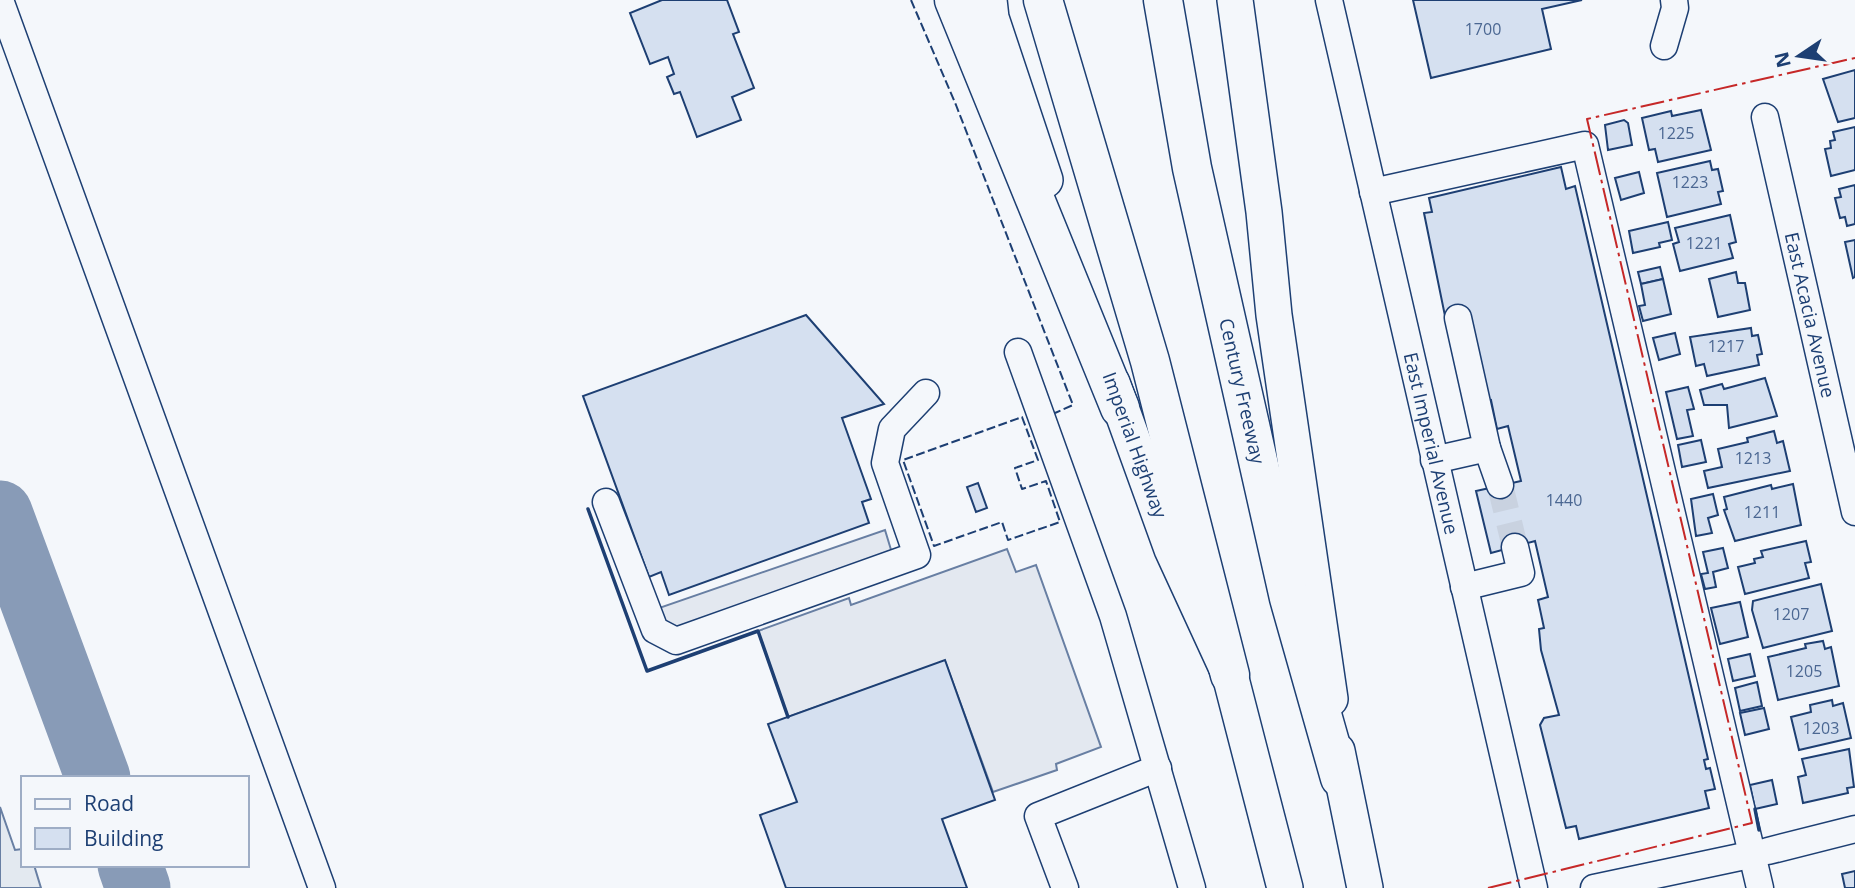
<svg xmlns="http://www.w3.org/2000/svg" width="1855" height="888" font-family="'Open Sans',sans-serif">
	<style>
		.green { fill: #e3e9f0; stroke: #687fa3; stroke-width: 2 }
		.parking { fill: #e3e8f0; stroke: #687fa3; stroke-width: 2 }
		.lines { fill: none; stroke-linecap: round; stroke-linejoin: round }
		.taxiway { stroke: #889bb7; stroke-width: 65 }
		.building { fill: #d5e0f0; stroke: #1d3f73; stroke-width: 2 }
		.minor-tunnel { stroke: #c9d2e0; stroke-width: 26; stroke-dasharray: 26 13; stroke-linecap: butt }
		.minor-casing { stroke: #1d3f73; stroke-width: 29 }
		.major-casing { stroke: #1d3f73; stroke-width: 38 }
		.highway-casing { stroke: #1d3f73; stroke-width: 41 }
		.minor { stroke: #f4f7fb; stroke-width: 26 }
		.major { stroke: #f4f7fb; stroke-width: 35 }
		.highway { stroke: #f4f7fb; stroke-width: 38 }
		.fence { stroke: #1d3f73; stroke-width: 2; stroke-dasharray: 9 3.5; stroke-linecap: butt }
		.wall { stroke: #1d3f73; stroke-width: 3.5 }
		.power { stroke: #c62828; stroke-width: 2; stroke-dasharray: 24 5 3.5 5; stroke-linecap: butt }
		.labels { text-anchor: middle; stroke-width: 5; stroke-linejoin: round; paint-order: stroke }
		.number-label { font-size: 16px; fill: #4b6792 }
		.street-label { font-size: 19px; fill: #1d3f73; stroke: #f4f7fb }
	</style>
	<rect width="100%" height="100%" fill="#f4f7fb"/>
	<polygon class="green" points="0,807 15,850 23,849 23,865 34,865 41,888 0,888"/>
	<g class="parking">
		<polygon points="885,530 892,553 667,631 659,608"/>
		<polygon points="1007,549 1016,572 1036,565 1101,747 1056,764 1057,770 993,792 945,661 788,717 758,631 849,598 851,605"/>
	</g>
	<g class="lines">
		<g class="taxiway">
			<polyline points="0,513 98,778"/>
			<polyline points="130,865 138,888"/>
		</g>
	</g>
	<g class="building">
		<polygon points="727,0 739,32 733,34 754,88 732,97 741,120 697,137 680,92 674,94 667,77 674,74 668,57 650,64 630,13 662,0"/>
		<polygon points="1413,0 1582,0 1542,9 1551,49 1431,78"/>
		<polygon points="1855,70 1855,118 1838,122 1823,79"/>
		<polygon points="1701,110 1711,150 1658,162 1655,149 1649,150 1642,118 1671,111 1672,116"/>
		<polygon points="1624,120 1628,123 1632,145 1608,150 1605,125"/>
		<polygon points="1855,127 1855,170 1831,176 1825,149 1831,148 1830,141 1835,140 1833,132"/>
		<polygon points="1710,161 1712,170 1718,169 1723,191 1718,192 1721,204 1667,217 1657,173"/>
		<polygon points="1561,167 1566,189 1575,186 1708,759 1704,760 1706,769 1710,768 1715,789 1705,791 1709,808 1579,839 1576,826 1566,828 1540,725 1544,718 1559,715 1541,650 1539,629 1544,628 1538,600 1548,597 1535,541 1491,553 1476,491 1521,481 1508,426 1497,429 1491,400 1485,402 1445,316 1424,213 1432,212 1429,198"/>
		<polygon points="1639,172 1644,193 1621,200 1615,178"/>
		<polygon points="1855,185 1855,224 1847,226 1845,217 1840,218 1835,198 1841,197 1839,189"/>
		<polygon points="1730,215 1736,242 1729,244 1733,258 1680,271 1673,244 1679,242 1675,228"/>
		<polygon points="1668,222 1672,240 1659,243 1660,247 1633,253 1629,231"/>
		<polygon points="1855,240 1855,277 1853,278 1845,242"/>
		<polygon points="1660,267 1663,279 1641,284 1638,272"/>
		<polygon points="1736,272 1738,283 1745,283 1750,310 1718,317 1709,279"/>
		<polygon points="1663,279 1671,314 1643,321 1639,306 1645,305 1641,284"/>
		<polygon points="806,315 884,404 842,418 871,499 862,502 869,523 669,595 661,572 649,577 583,396"/>
		<polygon points="1751,328 1752,336 1758,335 1762,354 1757,355 1759,365 1707,376 1704,364 1696,366 1690,337"/>
		<polygon points="1675,333 1680,354 1659,360 1653,338"/>
		<polygon points="1765,378 1777,416 1729,428 1727,405 1704,405 1700,390 1722,384 1724,389"/>
		<polygon points="1688,387 1694,409 1687,410 1693,436 1677,439 1666,392"/>
		<polygon points="1774,431 1777,443 1783,441 1790,471 1708,488 1704,471 1722,467 1718,449 1748,442 1747,438"/>
		<polygon points="1701,440 1706,462 1682,467 1678,445"/>
		<polygon points="978,483 987,508 976,512 967,487"/>
		<polygon points="1793,484 1801,525 1735,541 1724,510 1727,509 1724,497 1771,485 1772,489"/>
		<polygon points="1713,494 1718,515 1708,518 1712,533 1696,536 1691,499"/>
		<polygon points="1806,541 1811,562 1805,563 1809,578 1745,594 1738,567 1755,563 1754,559 1763,557 1761,551"/>
		<polygon points="1723,548 1728,568 1713,572 1716,587 1705,589 1701,574 1708,573 1703,552"/>
		<polygon points="1821,584 1832,631 1763,648 1752,610 1753,601"/>
		<polygon points="1740,602 1748,637 1720,644 1711,608"/>
		<polygon points="1823,641 1825,649 1831,647 1839,686 1778,700 1768,657 1806,648 1805,644"/>
		<polygon points="1750,654 1755,676 1733,681 1728,659"/>
		<polygon points="945,660 995,800 942,819 967,888 786,888 760,815 797,802 768,724"/>
		<polygon points="1757,682 1762,706 1740,711 1735,688"/>
		<polygon points="1832,700 1833,706 1843,703 1851,738 1799,750 1791,717 1811,712 1810,705"/>
		<polygon points="1764,708 1769,729 1745,735 1740,713"/>
		<polygon points="1849,749 1854,787 1847,788 1848,793 1803,803 1798,777 1806,775 1802,759"/>
		<polygon points="1772,780 1777,804 1755,809 1750,785"/>
		<polygon points="1855,871 1855,888 1845,888 1842,874"/>
	</g>
	<g class="lines">
		<polyline class="minor-tunnel" points="1500,485 1515,547"/>
		<defs>
			<g id="minor">
				<polyline points="0,0 322,888"/>
				<path id="s1" d="M1329,0L1534,888"/>
				<polyline points="1664,46 1675,8 1674,0"/>
				<path id="s2" d="M1765,117L1855,512"/>
				<polyline points="1373,192 1585,145 1760,888"/>
				<polyline points="1018,352 1113,616 1192,888"/>
				<polyline points="1487,448 1500,485"/>
				<polyline points="1434,460 1487,448 1458,318"/>
				<polyline points="606,502 655,630 676,641 917,555 885,463 892,429 926,393"/>
				<polyline points="1464,587 1521,573 1515,547"/>
				<polyline points="1768,851 1855,829"/>
				<polyline points="1065,888 1038,816 1158,768"/>
				<polyline points="1594,888 1759,853"/>
			</g>
			<g id="major">
				<polyline points="989,0 991,18 1045,180"/>
				<polyline points="1235,0 1264,212 1274,315 1330,699"/>
				<polyline points="1112,383 1172,549 1230,675 1285,888"/>
				<polyline points="1337,751 1365,888"/>
			</g>
			<g id="highway">
				<polyline points="954,0 1120,408"/>
				<polyline points="1043,0 1150,361 1230,675"/>
				<path id="s3" d="M1163,0L1192,168L1289,598L1340,778"/>
			</g>
		</defs>
		<use href="#minor" class="minor-casing"/>
		<use href="#major" class="major-casing"/>
		<use href="#highway" class="highway-casing"/>
		<use href="#minor" class="minor"/>
		<use href="#major" class="major"/>
		<use href="#highway" class="highway"/>
		<g class="fence">
			<polyline points="911,0 956,105 1073,405 1055,413"/>
			<polygon points="1022,417 1038,460 1015,468 1022,489 1046,481 1060,522 1008,540 1002,522 934,546 903,460"/>
		</g>
		<g class="wall">
			<polyline points="588,509 647,671 758,631 788,717"/>
			<polyline points="1755,809 1759,830"/>
		</g>
		<polyline class="power" points="1488,888 1752,823 1587,119 1855,58"/>
	</g>
	<g class="labels">
		<g class="number-label">
			<text x="1483" y="35">1700</text>
			<text x="1676" y="139">1225</text>
			<text x="1690" y="188">1223</text>
			<text x="1704" y="249">1221</text>
			<text x="1726" y="352">1217</text>
			<text x="1753" y="464">1213</text>
			<text x="1564" y="506">1440</text>
			<text x="1762" y="518">1211</text>
			<text x="1791" y="620">1207</text>
			<text x="1804" y="677">1205</text>
			<text x="1821" y="734">1203</text>
		</g>
		<g class="street-label">
			<text dy="7" stroke="none"><textPath href="#s2" startOffset="203">East Acacia Avenue</textPath></text>
			<text dy="7" stroke="none"><textPath href="#s3" startOffset="399">Century Freeway</textPath></text>
			<text dy="7" stroke="none"><textPath href="#s1" startOffset="455">East Imperial Avenue</textPath></text>
			<text transform="translate(1135 445) rotate(70)" y="7">Imperial Highway</text>
		</g>
	</g>
	<rect x="21" y="776" width="228" height="91" fill="#f4f7fb" stroke="#9eadc5" stroke-width="2"/>
	<rect x="35" y="799" width="35" height="10" fill="#f4f7fb" stroke="#9eadc5" stroke-width="2"/>
	<text x="84" y="811" font-size="21" fill="#1d3f73">Road</text>
	<rect x="35" y="828" width="35" height="21" fill="#d5e0f0" stroke="#9eadc5" stroke-width="2"/>
	<text x="84" y="846" font-size="21" fill="#1d3f73">Building</text>
	<g transform="translate(1799 56) rotate(257)" stroke="#f4f7fb" stroke-width="5" paint-order="stroke">
	<path d="M0-5L12 26L0 18L-12 26Z" fill="#1d3f73"/>
	<text y="-10" font-size="19" font-weight="bold" text-anchor="middle" fill="#1d3f73">N</text>
	</g>
</svg>
